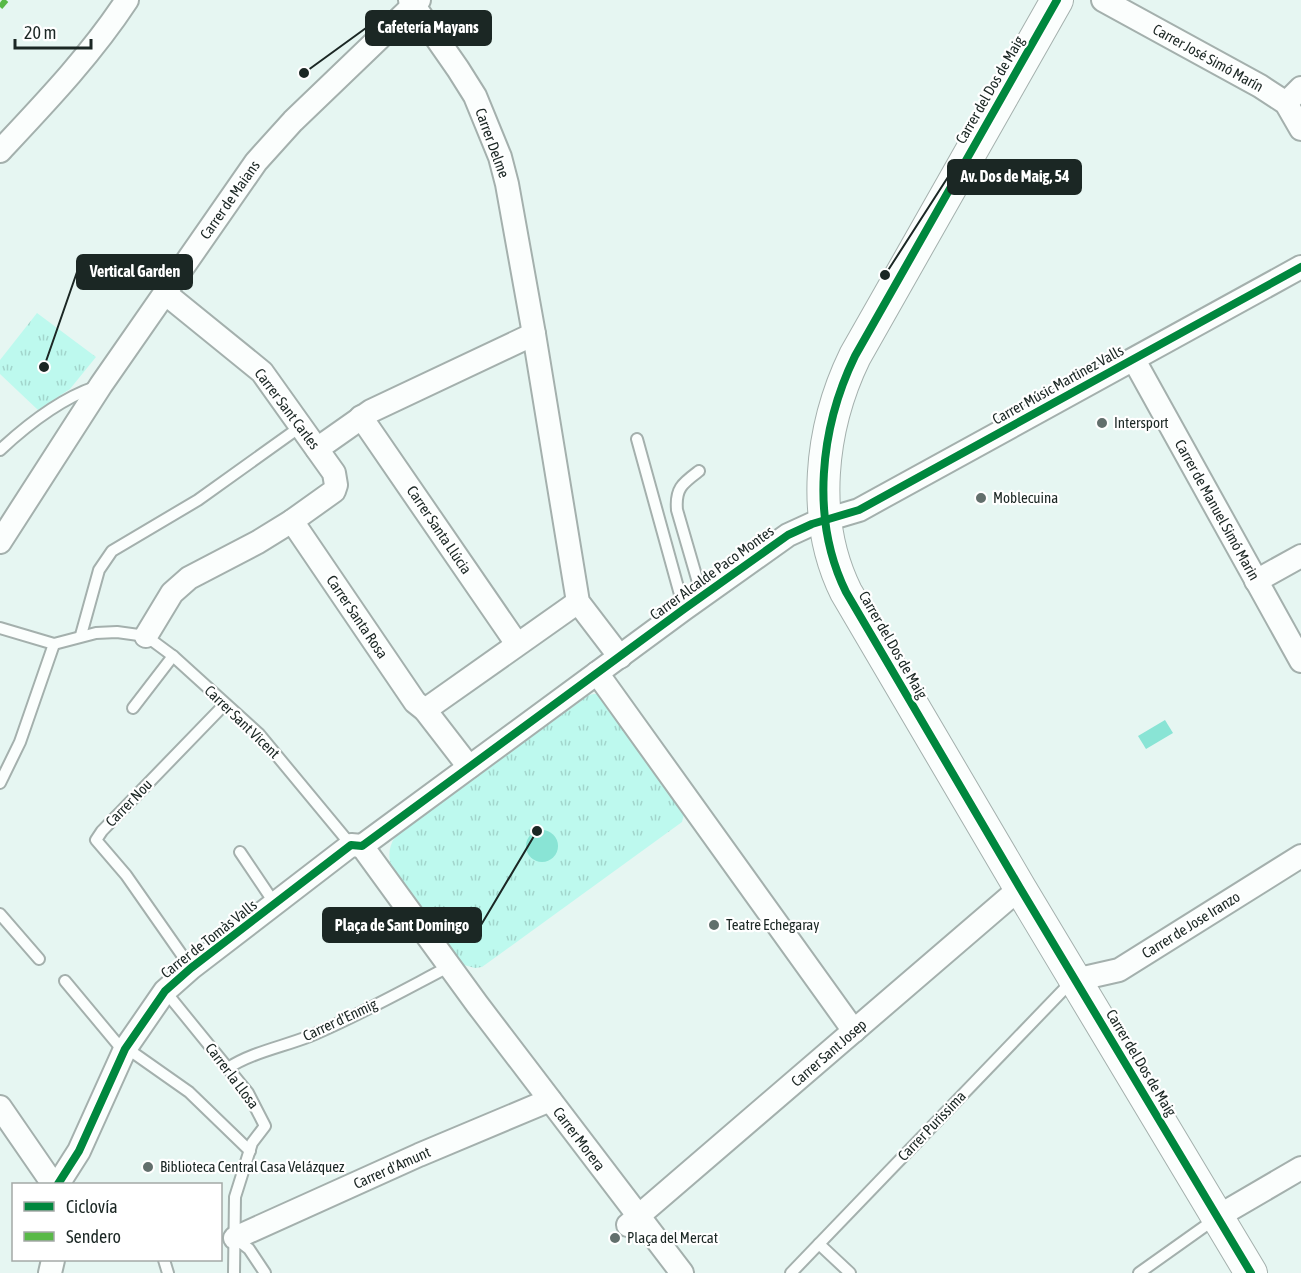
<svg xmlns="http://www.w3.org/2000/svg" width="1301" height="1273" font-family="'Asap Condensed',sans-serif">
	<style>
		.park { fill: url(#park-tufts) }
		.water { fill: #89e4d5 }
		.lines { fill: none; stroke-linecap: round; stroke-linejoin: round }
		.lane-casing { stroke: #a4b0ad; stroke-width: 14 }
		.street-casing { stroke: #a4b0ad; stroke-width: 26 }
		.secondary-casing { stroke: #a4b0ad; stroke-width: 34 }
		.lane { stroke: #fbfefd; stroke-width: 10 }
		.street { stroke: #fbfefd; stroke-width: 22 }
		.secondary { stroke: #fbfefd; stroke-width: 32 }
		.quiet { stroke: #58b947; stroke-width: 6; stroke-dasharray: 12 6; stroke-linecap: butt }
		.cycleway-casing { stroke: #fff; stroke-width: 11 }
		.cycleway { stroke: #00873e; stroke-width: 8 }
		.poi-dot { fill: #626f6c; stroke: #fff; stroke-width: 2 }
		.labels { text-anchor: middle; stroke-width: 4.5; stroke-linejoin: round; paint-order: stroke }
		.street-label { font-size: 15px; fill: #1b2724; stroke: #fff }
		.poi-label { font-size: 15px; fill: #1b2724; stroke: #fff; text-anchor: start }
		.leader { fill: none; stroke: #1b2724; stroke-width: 2 }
		.callout-dot { fill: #1b2724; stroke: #fff; stroke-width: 2 }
		.callout { fill: #1b2724; stroke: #1b2724; stroke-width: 2 }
		.callout-label { font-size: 16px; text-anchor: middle; font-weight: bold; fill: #fff }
	</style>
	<defs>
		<pattern id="park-tufts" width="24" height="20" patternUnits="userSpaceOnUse" patternTransform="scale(1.5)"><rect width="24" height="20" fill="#bdf9ee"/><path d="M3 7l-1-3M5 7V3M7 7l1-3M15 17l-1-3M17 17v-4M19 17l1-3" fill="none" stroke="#a2d5cc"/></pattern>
	</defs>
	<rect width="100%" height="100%" fill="#e6f6f2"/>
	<g class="park">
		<polygon points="37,313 96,357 70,389 38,410 0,374 0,360"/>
		<path d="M594,694H598L602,697L684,814L682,822L482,967L475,968L464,965L391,865C388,855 389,846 395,837L589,695Z"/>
	</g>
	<g class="water">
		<polygon points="1165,720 1173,733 1146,749 1138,736"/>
		<circle cx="542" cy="846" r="16"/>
	</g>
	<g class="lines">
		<defs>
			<g id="lane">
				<polyline points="637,439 684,609"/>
				<path d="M0,450C28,424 60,399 95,387"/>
				<path d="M699,471C683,483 675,488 677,510L702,596"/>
				<polyline points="0,628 54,644 96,633 117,632 146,636 173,656 259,734 351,845"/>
				<polyline points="81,635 99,570 112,551 198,500 300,427"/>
				<polyline points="133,708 173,656"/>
				<polyline points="0,783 20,742 54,644"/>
				<polyline points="240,852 275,904"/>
				<polyline points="0,914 39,959"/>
				<polyline points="191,968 126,875 96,840 102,831 225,704"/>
				<polyline points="65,981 120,1047 135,1054 189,1092 250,1151"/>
				<polyline points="165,991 248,1093 265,1126 252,1143 235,1197 234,1273"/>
				<path d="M228,1068C253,1052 282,1047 310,1036C358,1016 404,990 450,966"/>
				<polyline points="235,1238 249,1249 265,1273"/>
				<polyline points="819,1244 850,1273"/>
				<polyline points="164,1260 168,1273"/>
				<polyline points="791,1273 1071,982"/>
				<polyline points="1139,1273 1215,1219"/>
			</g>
			<g id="street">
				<polyline points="410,0 458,69 475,96 500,157 507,184 534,334 578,602 620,657"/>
				<polyline points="1103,0 1260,86 1286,103 1301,129"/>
				<polyline points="1286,103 1301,88"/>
				<path d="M0,151C45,103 91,55 127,0"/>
				<polyline points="166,294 262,372 334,473 336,485 334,491 292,521 415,702 425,710 469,767"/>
				<polyline points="1134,360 1301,661"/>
				<polyline points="361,417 517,644"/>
				<polyline points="317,449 371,411 534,334"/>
				<polyline points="0,542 101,385 256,162 293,121 419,0"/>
				<polyline points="1256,581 1301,556"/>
				<polyline points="146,636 172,593 189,578 258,542 292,521"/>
				<polyline points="597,673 854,1031"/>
				<polyline points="425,710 578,602"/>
				<polyline points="362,846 684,609 788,535 812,524 859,510 1301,267"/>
				<polyline points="362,846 477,1004 682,1273"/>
				<polyline points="1075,980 1119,970 1301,856"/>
				<polyline points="0,1107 53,1184"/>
				<polyline points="58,1184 79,1151 125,1049 165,991 191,968 351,845 362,846"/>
				<polyline points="1217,1217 1301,1168"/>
				<polyline points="628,1225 1020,888"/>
				<polyline points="235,1238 419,1155 550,1100"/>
				<polyline points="50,1273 53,1260"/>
			</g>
			<path id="secondary" d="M1057,0L855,356C820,428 810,519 846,592L1020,888L1251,1273"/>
		</defs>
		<use href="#lane" class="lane-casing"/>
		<use href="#street" class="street-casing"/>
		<use href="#secondary" class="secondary-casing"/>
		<use href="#lane" class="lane"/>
		<use href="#street" class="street"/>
		<use href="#secondary" class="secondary"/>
		<polyline class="quiet" points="0,7 6,0"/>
		<defs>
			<g id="cycleway">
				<path d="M1057,0L855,356C820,428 810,519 846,592L1020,888L1251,1273"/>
				<polyline points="58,1184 79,1151 125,1049 165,991 191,968 351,845 362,846 684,609 788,535 812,524 859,510 1301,267"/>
			</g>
		</defs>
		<use href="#cycleway" class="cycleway-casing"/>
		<use href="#cycleway" class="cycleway"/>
	</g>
	<g class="poi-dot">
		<circle cx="1102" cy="423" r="6"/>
		<circle cx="981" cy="498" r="6"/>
		<circle cx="714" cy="925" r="6"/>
		<circle cx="148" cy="1167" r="6"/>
		<circle cx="615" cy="1238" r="6"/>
	</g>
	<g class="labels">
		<g class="street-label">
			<text transform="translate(1208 58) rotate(29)" y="5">Carrer José Simó Marín</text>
			<text transform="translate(990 90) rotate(-60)" y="5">Carrer del Dos de Maig</text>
			<text transform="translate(492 143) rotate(70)" y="5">Carrer Delme</text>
			<text transform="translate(230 200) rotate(-55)" y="5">Carrer de Maians</text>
			<text transform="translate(1058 385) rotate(-29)" y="5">Carrer Músic Martinez Valls</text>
			<text transform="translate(287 409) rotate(53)" y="5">Carrer Sant Carles</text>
			<text transform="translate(1217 510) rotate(61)" y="5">Carrer de Manuel Simó Marin</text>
			<text transform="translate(439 530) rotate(56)" y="5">Carrer Santa Llúcia</text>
			<text transform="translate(712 573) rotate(-36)" y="5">Carrer Alcalde Paco Montes</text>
			<text transform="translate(357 617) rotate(56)" y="5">Carrer Santa Rosa</text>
			<text transform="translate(893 645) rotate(60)" y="5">Carrer del Dos de Maig</text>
			<text transform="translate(242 722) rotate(44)" y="5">Carrer Sant Vicent</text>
			<text transform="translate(129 803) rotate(-46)" y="5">Carrer Nou</text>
			<text transform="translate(1191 925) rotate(-32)" y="5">Carrer de Jose Iranzo</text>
			<text transform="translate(209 939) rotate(-38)" y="5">Carrer de Tomàs Valls</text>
			<text transform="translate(340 1020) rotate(-25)" y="5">Carrer d'Enmig</text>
			<text transform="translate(829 1053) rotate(-41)" y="5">Carrer Sant Josep</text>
			<text transform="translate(1141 1063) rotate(59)" y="5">Carrer del Dos de Maig</text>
			<text transform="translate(232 1076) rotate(53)" y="5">Carrer la Llosa</text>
			<text transform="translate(932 1126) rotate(-46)" y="5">Carrer Purissima</text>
			<text transform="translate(579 1139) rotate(53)" y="5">Carrer Morera</text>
			<text transform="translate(392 1168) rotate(-24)" y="5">Carrer d'Amunt</text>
		</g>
		<g class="poi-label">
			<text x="1114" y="428">Intersport</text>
			<text x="993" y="503">Moblecuina</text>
			<text x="726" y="930">Teatre Echegaray</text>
			<text x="160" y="1172">Biblioteca Central Casa Velázquez</text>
			<text x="627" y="1243">Plaça del Mercat</text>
		</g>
	</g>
	<path class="leader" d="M304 73L366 28M885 275L948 177M44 367L77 272M537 831L481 925"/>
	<g class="callout-dot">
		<circle cx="304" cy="73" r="6"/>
		<circle cx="885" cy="275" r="6"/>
		<circle cx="44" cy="367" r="6"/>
		<circle cx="537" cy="831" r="6"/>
	</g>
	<g class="callout">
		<rect x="366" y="11" width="125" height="34" rx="6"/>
		<rect x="948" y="160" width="133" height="34" rx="6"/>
		<rect x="77" y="255" width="115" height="34" rx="6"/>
		<rect x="323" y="908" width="158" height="34" rx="6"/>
	</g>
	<g class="callout-label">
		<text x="428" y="33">Cafetería Mayans</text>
		<text x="1015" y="182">Av. Dos de Maig, 54</text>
		<text x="135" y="277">Vertical Garden</text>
		<text x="402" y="931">Plaça de Sant Domingo</text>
	</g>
	<rect x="12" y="1183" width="210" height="78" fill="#ffffff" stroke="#a4a9a7" stroke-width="1.5"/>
	<rect x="24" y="1202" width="30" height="9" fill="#00873e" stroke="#a4a9a7" stroke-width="1.5"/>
	<text x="66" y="1213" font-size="18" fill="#1b2724">Ciclovía</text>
	<rect x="24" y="1232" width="30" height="9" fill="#58b947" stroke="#a4a9a7" stroke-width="1.5"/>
	<text x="66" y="1243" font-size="18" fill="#1b2724">Sendero</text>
	<path d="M15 39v9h76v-9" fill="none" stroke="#1b2724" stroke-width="3"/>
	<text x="24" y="39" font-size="18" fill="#1b2724" stroke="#ffffff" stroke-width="4.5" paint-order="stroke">20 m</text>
</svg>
